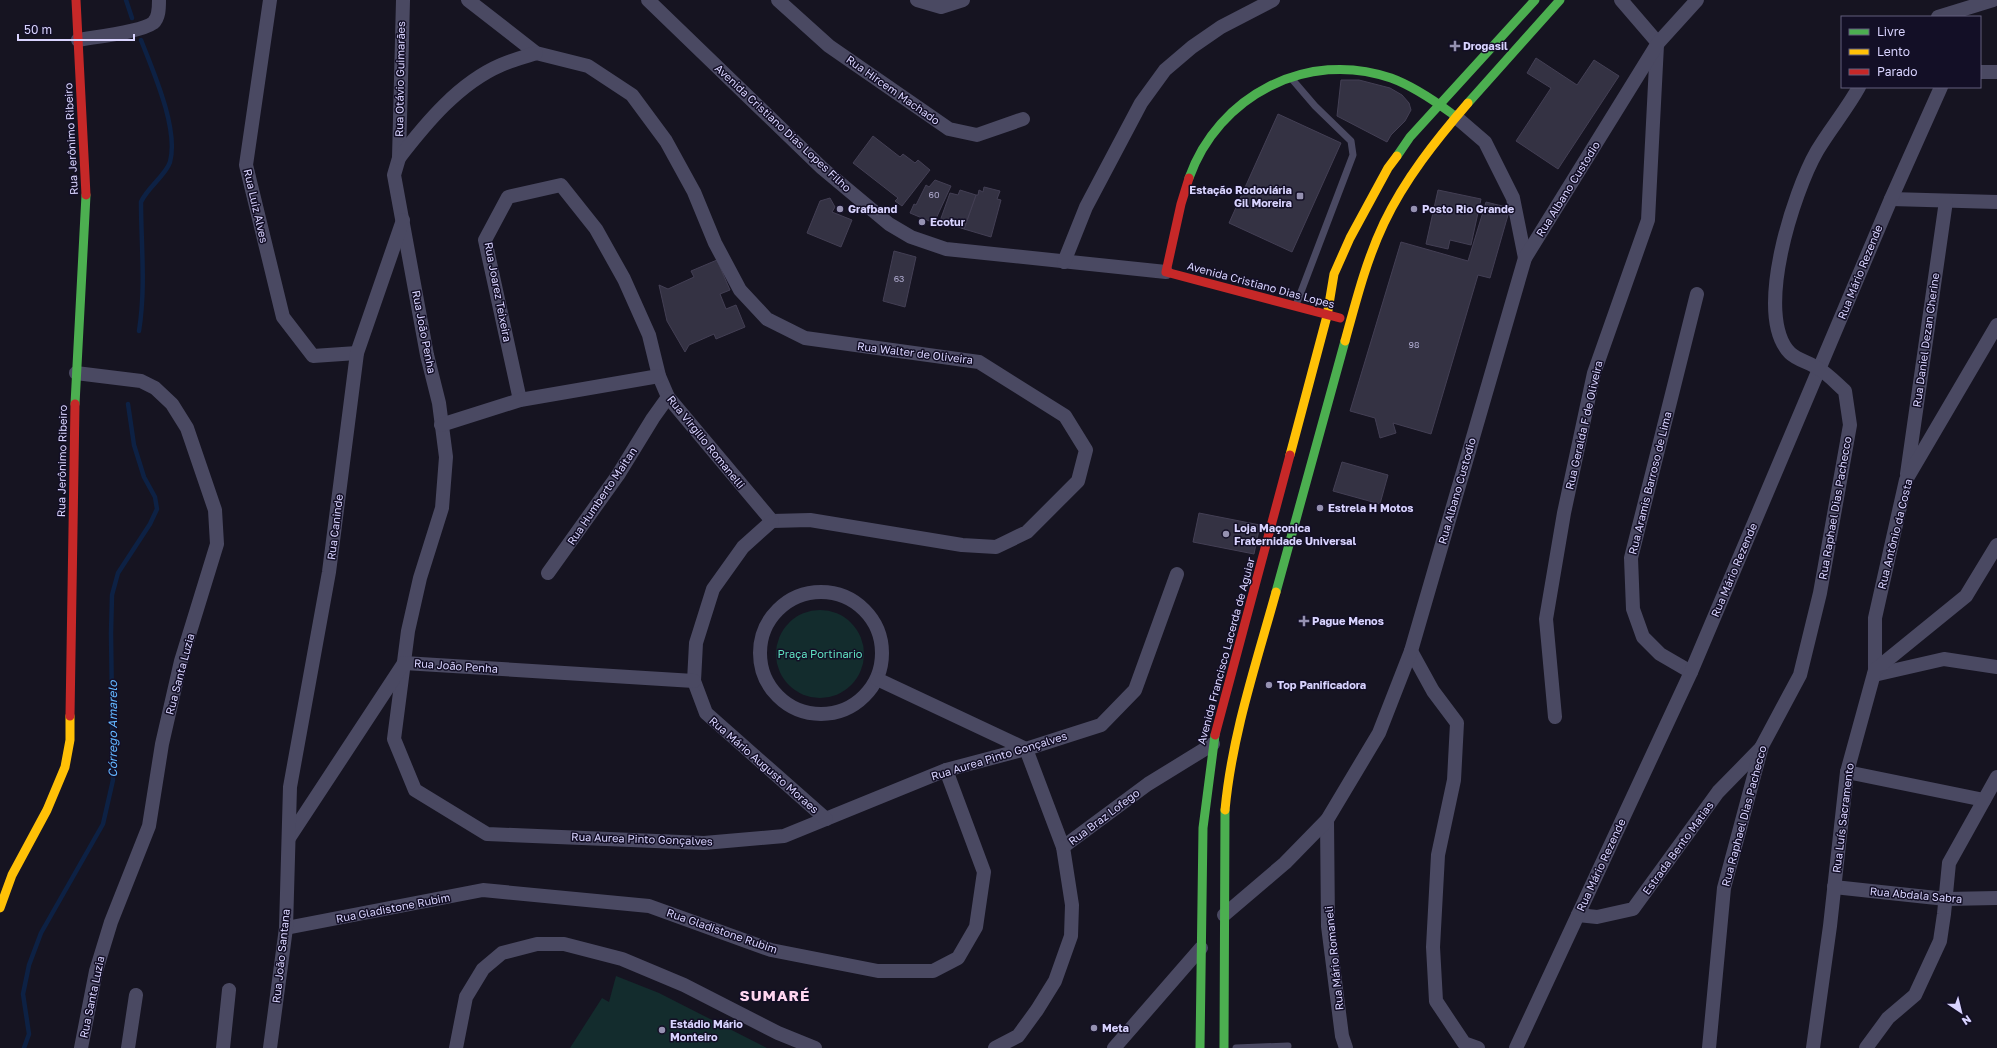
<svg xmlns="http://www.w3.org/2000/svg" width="1997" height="1048" font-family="'Golos Text',sans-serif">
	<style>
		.green { fill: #132c2d }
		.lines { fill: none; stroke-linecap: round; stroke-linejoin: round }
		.stream { stroke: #0d2144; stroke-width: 4.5 }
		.building { fill: #343243; stroke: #433f54 }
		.lane { stroke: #4a4962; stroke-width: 7 }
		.street { stroke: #4a4962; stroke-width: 14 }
		.fast { stroke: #4caf50; stroke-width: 9 }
		.slow { stroke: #ffc107; stroke-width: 9 }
		.jam { stroke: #c62828; stroke-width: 9 }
		.poi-dot { fill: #9591b1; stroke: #130f26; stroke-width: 1.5 }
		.labels { text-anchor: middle; stroke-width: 3; stroke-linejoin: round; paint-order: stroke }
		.number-label { font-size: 9px; fill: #b0acd0 }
		.poi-label { font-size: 11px; font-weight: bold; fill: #d9d4ff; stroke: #130f26; text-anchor: start }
		.street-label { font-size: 11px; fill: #d9d4ff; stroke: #130f26 }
		.park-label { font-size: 11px; fill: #5fe0c0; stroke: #130f26 }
		.water-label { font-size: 12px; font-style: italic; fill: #62b6ff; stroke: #130f26 }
		.district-label { font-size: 15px; font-weight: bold; letter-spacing: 1px; fill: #ffd6f0; stroke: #130f26 }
	</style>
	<rect width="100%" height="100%" fill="#161421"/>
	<g class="green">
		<circle cx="820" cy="654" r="44"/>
		<polygon points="616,976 659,993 767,1048 570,1048 602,998 609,1002"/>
	</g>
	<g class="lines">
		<g class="stream">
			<polyline points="126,0 132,18"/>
			<path d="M139,331C146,287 141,245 141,202C147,188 166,175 170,162C179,129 153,71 141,40"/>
			<polyline points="24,1048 29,1034 23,994 29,965 41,933 103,824 113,780 111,633 112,595 118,573 150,524 157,509 155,497 144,477 134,445 128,404"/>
		</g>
	</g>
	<g class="building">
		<polygon points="1536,58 1577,85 1594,60 1619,76 1558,169 1516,141 1551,88 1527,73"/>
		<polygon points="1341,80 1359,80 1390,88 1402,95 1409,103 1411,110 1405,121 1391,135 1387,142 1337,116"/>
		<polygon points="1278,114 1341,143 1292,252 1229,223"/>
		<polygon points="873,136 900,157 903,154 915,163 918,160 930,170 902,206 895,201 898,198 853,163"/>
		<polygon points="935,180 951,186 934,223 910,213 914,204 916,205 926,185 929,187"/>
		<polygon points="984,187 1000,191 997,199 1001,200 991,237 964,229 976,195 978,195 979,190 983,192"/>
		<polygon points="960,190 976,195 964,229 940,221 950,193 958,195"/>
		<polygon points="1438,190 1481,199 1471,245 1450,240 1448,249 1426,244"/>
		<polygon points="830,198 835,207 832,212 852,220 841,247 807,233 820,201"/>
		<polygon points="1486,202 1510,208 1490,278 1478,275 1431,434 1393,423 1396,433 1380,438 1375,418 1350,411 1401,242 1468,261"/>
		<polygon points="894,251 916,257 905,307 883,301"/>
		<polygon points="717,260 730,290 720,294 726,309 736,305 745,327 716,339 714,334 689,345 685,352 667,321 659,285 668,289 694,277 691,271"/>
		<polygon points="1342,462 1388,475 1380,504 1333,491"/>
		<polygon points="1199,513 1260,525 1254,554 1193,542"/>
	</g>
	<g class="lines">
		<g class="lane">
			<polyline points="1291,78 1315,106 1351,141 1353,155 1296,305"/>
			<polyline points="1236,1048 1288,1046"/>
		</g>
		<g class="street">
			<polyline points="270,0 246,165 283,317 313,356 357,353"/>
			<polyline points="403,0 399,158 394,175 427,355 439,403 446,457 442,508 420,578 408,631 394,739 415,790 487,834 704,843 784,836 946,770 1026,749 1101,725 1135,690 1177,574"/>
			<polyline points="468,0 536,53 588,66 632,95 666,141 694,192 715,243 740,290 767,319 805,338 979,362 1065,416 1086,450 1078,481 1027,532 996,547 962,545 810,520 772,521"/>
			<polyline points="648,0 822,168 889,224 911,237 946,249 1166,272"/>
			<polyline points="778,0 829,46 949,129 977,135 1023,119"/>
			<polyline points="917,0 941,7 963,0"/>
			<polyline points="1621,0 1658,43"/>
			<polyline points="1938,17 1993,0"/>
			<path d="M78,40C94,37 141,32 153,23C159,18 159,8 159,0"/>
			<polyline points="1980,72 1997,72"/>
			<polyline points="1456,117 1485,142 1513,198 1525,258"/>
			<path d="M399,158C426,123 459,83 501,65C512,60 524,57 536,53"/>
			<polyline points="1891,199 1997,202"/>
			<polyline points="1064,262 1086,207 1141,103 1165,70 1192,47 1221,27 1273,0"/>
			<polyline points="76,373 141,381 155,388 172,404 187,428 215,510 217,544 181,661 162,744 149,826 111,922 96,971 81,1048"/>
			<polyline points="520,400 485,240 508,197 561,185 596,229 624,279 649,335 659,376 668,397 772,521"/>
			<polyline points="441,425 520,400 659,376"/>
			<polyline points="1907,474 1946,201"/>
			<polyline points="772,521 743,547 713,589 696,643 694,681 706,713 826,819"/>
			<polyline points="548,573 618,475 653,418 668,397"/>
			<circle cx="821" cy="653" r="61"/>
			<polyline points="1411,651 1433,691 1457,723 1454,780 1438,855 1433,947 1436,1001 1464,1043 1478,1048"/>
			<polyline points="1875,670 1875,618 1906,480 1997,325"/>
			<polyline points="1691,672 1660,654 1643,637 1633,609 1631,558 1697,294"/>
			<polyline points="1874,675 1944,659 1997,667"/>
			<polyline points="877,679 1026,749 1063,847 1148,784 1213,744"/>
			<polyline points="1555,717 1546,619 1564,513 1594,373 1648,220 1657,45"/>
			<polyline points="1847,772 1984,800"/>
			<polyline points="1327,820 1328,926 1342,1036 1346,1048"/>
			<polyline points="289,838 404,663 694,681"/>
			<polyline points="1834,887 1946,899 1997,898"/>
			<polyline points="1224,915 1285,863 1327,820 1379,733 1411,651 1525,258 1658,43 1697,0"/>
			<polyline points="1578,915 1597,917 1633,909 1718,792 1761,748"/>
			<polyline points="286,928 483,890 649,906 771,950 878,971 933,971 958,958 976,927 984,872 946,770"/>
			<polyline points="128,1048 136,995"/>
			<polyline points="223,1048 229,990"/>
			<polyline points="270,1048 286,928 290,787 329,572 357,353 403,220"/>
			<polyline points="456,1048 466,997 483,969 502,953 537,944 564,944 622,959 684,985 778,1033 815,1048"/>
			<polyline points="995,1048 1018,1036 1037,1010 1055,981 1071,936 1072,905 1063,847"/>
			<polyline points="1114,1048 1201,948"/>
			<polyline points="1516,1048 1691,672 1891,199 1941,87"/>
			<path d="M1709,1048L1724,888L1762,746L1800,675L1820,593L1850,425L1845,391C1836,383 1828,374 1819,369C1811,363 1797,360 1790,353C1753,315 1794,191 1817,151C1830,129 1847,109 1859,87"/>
			<polyline points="1813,1048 1830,926 1847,772 1875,670 1966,596 1997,545"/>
			<polyline points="1866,1048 1888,1018 1915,995 1940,941 1944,914 1949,863 1997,777"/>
		</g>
		<g class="fast">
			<polyline points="1468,103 1560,0"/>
			<polyline points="1397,156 1410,137 1535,0"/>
			<path d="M1189,178C1218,96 1307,49 1391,78C1413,86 1432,99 1451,113"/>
			<polyline points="75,404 86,195"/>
			<polyline points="1276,592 1345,341"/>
			<polyline points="1200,1048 1203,828 1215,735"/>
			<polyline points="1224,1048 1225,810"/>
		</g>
		<g class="slow">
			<path d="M1345,341C1356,301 1366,261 1384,223C1405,179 1436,140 1468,103"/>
			<polyline points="1290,455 1327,316 1334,274 1350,238 1388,168 1397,156"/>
			<path d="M1225,810C1232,735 1256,664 1276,592"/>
			<polyline points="0,908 12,875 47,810 65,767 70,740 70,716"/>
		</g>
		<g class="jam">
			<polyline points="76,0 86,195"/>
			<polyline points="1189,178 1181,204 1166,272 1340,318"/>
			<polyline points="70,716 75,404"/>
			<polyline points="1215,735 1290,455"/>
		</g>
	</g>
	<g class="poi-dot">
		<path d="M1453 40h4v4h4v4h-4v4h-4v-4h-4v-4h4z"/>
		<rect x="1296" y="192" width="8" height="8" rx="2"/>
		<circle cx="840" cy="209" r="4"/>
		<circle cx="1414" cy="209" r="4"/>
		<circle cx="922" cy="222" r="4"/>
		<circle cx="1320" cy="508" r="4"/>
		<circle cx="1226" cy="534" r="4"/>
		<path d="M1302 615h4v4h4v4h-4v4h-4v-4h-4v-4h4z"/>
		<circle cx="1269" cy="685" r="4"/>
		<circle cx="1094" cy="1028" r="4"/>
		<circle cx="662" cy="1030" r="4"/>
	</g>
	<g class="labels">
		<g class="number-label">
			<text x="934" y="198">60</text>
			<text x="899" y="282">63</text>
			<text x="1414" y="348">98</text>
		</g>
		<g class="poi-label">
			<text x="1463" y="50">Drogasil</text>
			<text x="1292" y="194" text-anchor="end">Estação Rodoviária<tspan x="1292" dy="13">Gil Moreira</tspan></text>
			<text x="848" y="213">Grafband</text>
			<text x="1422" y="213">Posto Rio Grande</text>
			<text x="930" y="226">Ecotur</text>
			<text x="1328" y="512">Estrela H Motos</text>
			<text x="1234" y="532">Loja Maçonica<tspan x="1234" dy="13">Fraternidade Universal</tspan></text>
			<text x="1312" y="625">Pague Menos</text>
			<text x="1277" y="689">Top Panificadora</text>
			<text x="670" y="1028">Estádio Mário<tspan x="670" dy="13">Monteiro</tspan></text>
			<text x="1102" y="1032">Meta</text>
		</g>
		<g class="street-label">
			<text transform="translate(400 79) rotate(-89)" y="4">Rua Otávio Guimarães</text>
			<text transform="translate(893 90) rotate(35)" y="4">Rua Hircem Machado</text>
			<text transform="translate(783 128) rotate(43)" y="4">Avenida Cristiano Dias Lopes Filho</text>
			<text transform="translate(71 139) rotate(-93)" y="4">Rua Jerônimo Ribeiro</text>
			<text transform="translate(1568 189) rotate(-58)" y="4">Rua Albano Custodio</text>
			<text transform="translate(256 206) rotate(77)" y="4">Rua Luiz Alves</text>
			<text transform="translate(1860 272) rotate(-68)" y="4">Rua Mário Rezende</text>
			<text transform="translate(1261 285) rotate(15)" y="4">Avenida Cristiano Dias Lopes</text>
			<text transform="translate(498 292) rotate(79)" y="4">Rua Joarez Teixeira</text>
			<text transform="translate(424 332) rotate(79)" y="4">Rua João Penha</text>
			<text transform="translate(1926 340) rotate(-82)" y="4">Rua Daniel Dezan Cherine</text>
			<text transform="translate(915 353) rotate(7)" y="4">Rua Walter de Oliveira</text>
			<text transform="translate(1584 425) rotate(-77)" y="4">Rua Geralda F de Oliveira</text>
			<text transform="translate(706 442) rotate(51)" y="4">Rua Virgilio Romanelli</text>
			<text transform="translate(62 461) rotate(-89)" y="4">Rua Jerônimo Ribeiro</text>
			<text transform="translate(1650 483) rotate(-76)" y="4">Rua Aramis Barroso de Lima</text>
			<text transform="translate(1457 491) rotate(-74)" y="4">Rua Albano Custodio</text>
			<text transform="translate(602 496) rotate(-56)" y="4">Rua Humberto Maitan</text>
			<text transform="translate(1835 508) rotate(-80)" y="4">Rua Raphael Dias Pachecco</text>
			<text transform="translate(335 527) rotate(-83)" y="4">Rua Caninde</text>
			<text transform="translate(1895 534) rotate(-76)" y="4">Rua Antônio da Costa</text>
			<text transform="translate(1734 570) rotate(-67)" y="4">Rua Mário Rezende</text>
			<text transform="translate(1226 651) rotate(-75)" y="4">Avenida Francisco Lacerda de Aguiar</text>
			<text transform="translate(456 666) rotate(4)" y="4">Rua João Penha</text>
			<text transform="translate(180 674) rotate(-75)" y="4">Rua Santa Luzia</text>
			<text transform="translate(999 756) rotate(-17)" y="4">Rua Aurea Pinto Gonçalves</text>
			<text transform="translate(764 765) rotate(41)" y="4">Rua Mário Augusto Moraes</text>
			<text transform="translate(1744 816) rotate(-75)" y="4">Rua Raphael Dias Pachecco</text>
			<text transform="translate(1104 817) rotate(-37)" y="4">Rua Braz Lofego</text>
			<text transform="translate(1843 818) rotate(-83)" y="4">Rua Luís Sacramento</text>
			<text transform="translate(642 839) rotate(2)" y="4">Rua Aurea Pinto Gonçalves</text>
			<text transform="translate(1678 848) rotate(-54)" y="4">Estrada Bento Matias</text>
			<text transform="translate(1601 865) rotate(-65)" y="4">Rua Mário Rezende</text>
			<text transform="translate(1916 895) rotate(5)" y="4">Rua Abdala Sabra</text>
			<text transform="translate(393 908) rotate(-11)" y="4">Rua Gladistone Rubim</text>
			<text transform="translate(722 931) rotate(19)" y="4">Rua Gladistone Rubim</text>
			<text transform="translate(281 956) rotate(-84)" y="4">Rua João Santana</text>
			<text transform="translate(1334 958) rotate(-96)" y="4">Rua Mário Romaneli</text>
			<text transform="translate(92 997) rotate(-78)" y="4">Rua Santa Luzia</text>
		</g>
		<g class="park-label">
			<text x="820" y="658">Praça Portinario</text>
		</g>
		<g class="water-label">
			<text transform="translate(113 729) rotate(-90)" y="4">Córrego Amarelo</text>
		</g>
		<g class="district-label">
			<text x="775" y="1001">SUMARÉ</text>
		</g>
	</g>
	<rect x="1841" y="16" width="140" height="72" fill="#130f26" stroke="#625e7d"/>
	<rect x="1849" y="29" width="20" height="6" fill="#4caf50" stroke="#625e7d"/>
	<text x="1877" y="36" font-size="12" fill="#d9d4ff">Livre</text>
	<rect x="1849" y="49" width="20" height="6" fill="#ffc107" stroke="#625e7d"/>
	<text x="1877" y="56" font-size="12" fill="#d9d4ff">Lento</text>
	<rect x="1849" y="69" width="20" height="6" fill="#c62828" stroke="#625e7d"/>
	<text x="1877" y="76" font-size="12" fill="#d9d4ff">Parado</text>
	<g transform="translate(1961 1012) rotate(145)" stroke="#130f26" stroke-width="3" paint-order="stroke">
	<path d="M0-3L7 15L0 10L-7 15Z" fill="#d9d4ff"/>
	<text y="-6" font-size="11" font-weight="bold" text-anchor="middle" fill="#d9d4ff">N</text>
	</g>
	<path d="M18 34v6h116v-6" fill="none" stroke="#d9d4ff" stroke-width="2"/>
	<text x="24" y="34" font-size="12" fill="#d9d4ff" stroke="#130f26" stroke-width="3" paint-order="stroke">50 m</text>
</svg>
